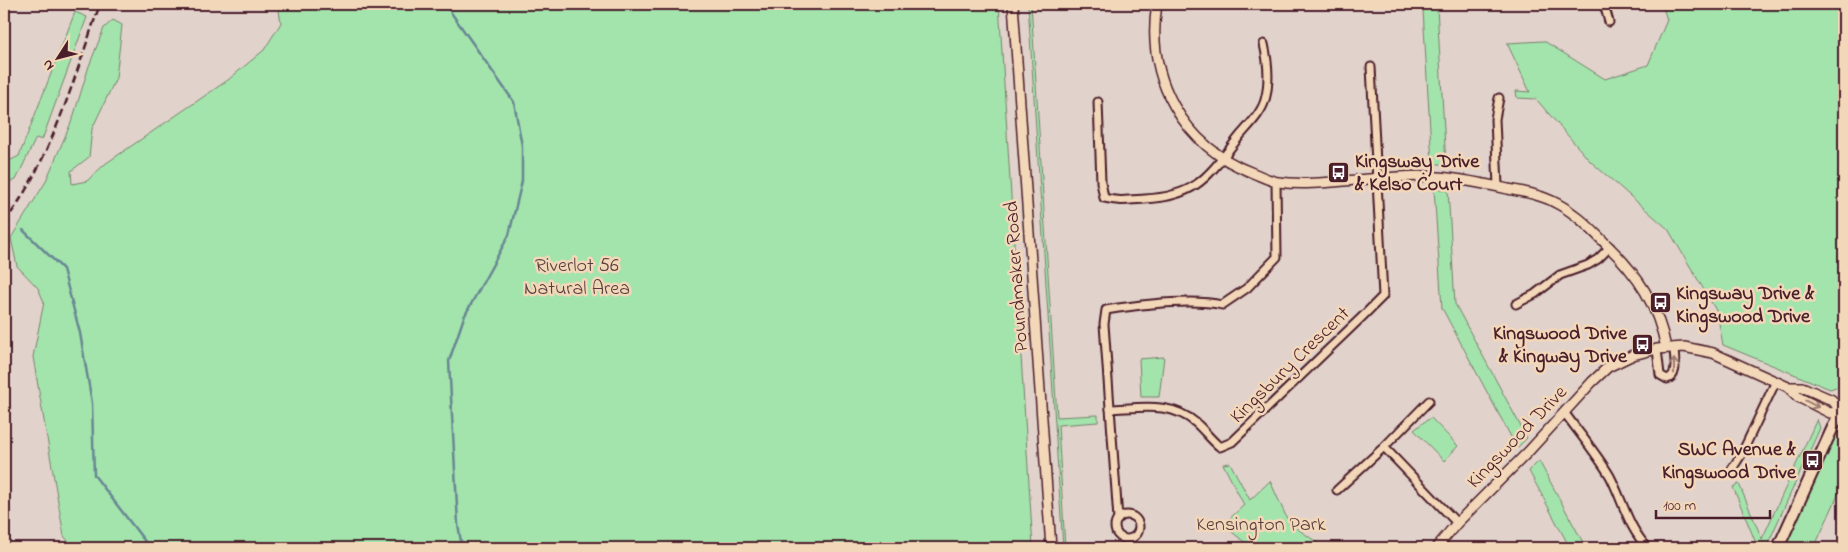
<svg xmlns="http://www.w3.org/2000/svg" width="1848" height="552" font-family="'Indie Flower',sans-serif">
	<style>
		.green { fill: #a3e4ac; stroke: #76826c }
		.lines { fill: none; stroke-linecap: round; stroke-linejoin: round }
		.stream { stroke: #688793; stroke-width: 2.5 }
		.minor-casing { stroke: #4a1f2b; stroke-width: 11 }
		.tertiary-casing { stroke: #4a1f2b; stroke-width: 12 }
		.secondary-casing { stroke: #4a1f2b; stroke-width: 14 }
		.minor { stroke: #f3d7b9; stroke-width: 7 }
		.tertiary { stroke: #f3d7b9; stroke-width: 9 }
		.secondary { stroke: #f3d7b9; stroke-width: 10 }
		.rail { stroke: #4a1f2b; stroke-width: 2.5; stroke-dasharray: 8 4; stroke-linecap: butt }
		.oneway { stroke: #9e7b72 }
		.labels { text-anchor: middle; stroke-width: 5; stroke-linejoin: round; paint-order: stroke }
		.poi-label { font-size: 20px; font-weight: bold; fill: #4a1f2b; stroke: #f3d7b9; text-anchor: start }
		.park-label { font-size: 20px; fill: #573d3e; stroke: #f3d7b9 }
		.street-label { font-size: 20px; fill: #4a1f2b; stroke: #f3d7b9 }
	</style>
	<rect width="100%" height="100%" fill="#e1d2cb"/>
	<filter id="ink" filterUnits="userSpaceOnUse"><feTurbulence type="fractalNoise" baseFrequency=".02" numOctaves="2"/><feDisplacementMap in="SourceGraphic" scale="10" xChannelSelector="R" yChannelSelector="G"/><feConvolveMatrix kernelMatrix="1 2 1 2 8 2 1 2 1" color-interpolation-filters="sRGB"/></filter>
	<g filter="url(#ink)">
		<g class="green">
			<polygon points="278,4 999,4 1033,548 74,548 64,536 33,357 44,302 38,288 17,266 11,238 45,183 73,118 89,66 104,28 113,20 122,25 116,78 92,129 89,157 71,171 72,184 87,181 105,164 228,80 264,50 281,23"/>
			<polygon points="1028,4 1031,4 1057,417 1098,415 1098,422 1058,425 1065,548 1063,548"/>
			<polygon points="1662,4 1841,4 1844,9 1844,375 1839,386 1830,389 1723,345 1717,312 1668,229 1590,161 1536,99 1517,98 1516,91 1530,92 1507,43 1544,41 1605,79 1648,65 1667,20"/>
			<polygon points="1437,7 1446,165 1432,163 1423,10"/>
			<polygon points="75,12 87,17 42,140 36,138 16,180 8,182 5,163 19,156"/>
			<polygon points="1434,188 1448,190 1455,304 1527,438 1517,448 1442,308"/>
			<polygon points="1164,357 1159,397 1141,397 1139,359"/>
			<polygon points="1431,418 1458,446 1444,461 1414,430 1424,422"/>
			<polygon points="1817,419 1820,428 1766,548 1758,548 1733,487 1739,484 1762,539"/>
			<polygon points="1837,431 1844,434 1844,482 1814,548 1784,548"/>
			<polygon points="1539,461 1586,548 1570,548 1529,471"/>
			<polygon points="1230,463 1250,500 1270,481 1289,523 1315,541 1322,548 1252,548 1223,525 1244,505 1223,464"/>
		</g>
		<g class="lines">
			<g class="stream">
				<polyline points="445,4 514,102 522,146 522,181 509,235 464,317 449,361 458,524 462,548"/>
				<polyline points="23,230 63,269 80,333 92,403 94,475 150,548"/>
			</g>
			<defs>
				<g id="minor">
					<polyline points="1604,4 1609,22"/>
					<path d="M1098,102L1101,182L1104,198C1118,202 1130,200 1145,199C1198,196 1208,176 1239,137C1248,126 1261,114 1265,100C1270,82 1268,62 1264,44"/>
					<polyline points="1498,186 1495,119 1499,98"/>
					<polyline points="1516,304 1535,294 1560,275 1588,265 1598,259 1610,247"/>
					<path d="M1657,349L1660,375L1667,379C1679,376 1674,358 1674,348"/>
					<path d="M1110,409C1140,408 1171,401 1196,423C1204,430 1211,440 1220,447L1232,442L1361,318L1383,296L1371,67"/>
					<path d="M1564,412C1579,433 1597,454 1610,476C1623,501 1628,528 1648,548"/>
					<polyline points="1384,447 1457,523"/>
					<polyline points="1730,472 1741,455 1776,381"/>
					<polyline points="1337,490 1384,447 1429,401"/>
					<circle cx="1127" cy="527" r="12"/>
					<path d="M1118,519L1104,324L1106,310C1138,305 1191,298 1222,305L1247,288L1277,257L1276,182"/>
				</g>
				<g id="tertiary">
					<polyline points="1013,4 1051,548"/>
					<path d="M1157,4C1145,78 1183,146 1253,173C1261,176 1270,181 1278,182C1307,186 1339,181 1369,179C1387,178 1407,176 1425,176C1453,177 1481,183 1508,189C1525,192 1542,195 1558,204C1577,214 1592,230 1607,245C1638,275 1658,305 1666,348"/>
					<polyline points="1788,387 1798,397 1830,413 1844,411"/>
					<polyline points="1436,548 1457,523 1528,452 1592,382 1608,367 1633,355 1657,349 1684,347 1713,353 1788,387 1802,387 1832,400 1841,411"/>
				</g>
				<polyline id="secondary" points="1778,548 1844,403"/>
			</defs>
			<use href="#minor" class="minor-casing"/>
			<use href="#tertiary" class="tertiary-casing"/>
			<use href="#secondary" class="secondary-casing"/>
			<use href="#minor" class="minor"/>
			<use href="#tertiary" class="tertiary"/>
			<use href="#secondary" class="secondary"/>
			<path class="rail" d="M4,223C52,159 74,78 100,4"/>
		</g>
		<defs><path id="oneway-shaft" d="M-6 0H5M1.5-3L5.5 0L1.5 3" fill="none" stroke-width="1.6" stroke-linecap="round" stroke-linejoin="round" transform="scale(1.25)"/></defs>
		<g class="oneway">
			<use href="#oneway-shaft" transform="translate(1674 366) rotate(-90)"/>
			<use href="#oneway-shaft" transform="translate(1812 404) rotate(27)"/>
		</g>
	</g>
	<defs>
		<symbol id="bus-square" viewBox="-11 -11 22 22"><rect x="-9" y="-9" width="18" height="18" rx="4" fill="#4a1f2b" stroke="#f3d7b9"/><path d="M-5-6H5V4H4V6H2V4H-2V6H-4V4H-5ZM-3.5-4V0h7V-4ZM-3.5 1.2v1.5H-2V1.2ZM2 1.2v1.5H3.5V1.2Z" fill="#fff"/></symbol>
	</defs>
	<g fill-rule="evenodd">
		<use href="#bus-square" x="1326" y="160" width="25" height="25"/>
		<use href="#bus-square" x="1648" y="290" width="25" height="25"/>
		<use href="#bus-square" x="1630" y="332" width="25" height="25"/>
		<use href="#bus-square" x="1800" y="448" width="25" height="25"/>
	</g>
	<g class="labels">
		<g class="poi-label">
			<text x="1355" y="167">Kingsway Drive<tspan x="1355" dy="23">&amp; Kelso Court</tspan></text>
			<text x="1676" y="299">Kingsway Drive &amp;<tspan x="1676" dy="23">Kingswood Drive</tspan></text>
			<text x="1627" y="339" text-anchor="end">Kingswood Drive<tspan x="1627" dy="23">&amp; Kingway Drive</tspan></text>
			<text x="1796" y="455" text-anchor="end">SWC Avenue &amp;<tspan x="1796" dy="23">Kingswood Drive</tspan></text>
		</g>
		<g class="park-label">
			<text x="577" y="271">Riverlot 56<tspan x="577" dy="23">Natural Area</tspan></text>
			<text x="1261" y="530">Kensington Park</text>
		</g>
		<g class="street-label">
			<text transform="translate(1015 277) rotate(-94)" y="7">Poundmaker Road</text>
			<text transform="translate(1289 364) rotate(-44)" y="7">Kingsbury Crescent</text>
			<text transform="translate(1516 436) rotate(-46)" y="7">Kingswood Drive</text>
		</g>
	</g>
	<rect width="1848" height="552" fill="none" stroke="#f3d7b9" stroke-width="20"/>
	<rect x="10" y="10" width="1828" height="532" fill="none" stroke="#4a1f2b" stroke-width="2" filter="url(#ink)"/>
	<g transform="translate(58 58) rotate(234)" stroke="#f3d7b9" stroke-width="4" paint-order="stroke">
	<path d="M0-4L9 19L0 12L-9 19Z" fill="#4a1f2b"/>
	<text y="-8" font-size="14" font-weight="bold" text-anchor="middle" fill="#4a1f2b">N</text>
	</g>
	<path d="M1656 510v8h114v-8" fill="none" stroke="#4a1f2b" stroke-width="2.5"/>
	<text x="1663" y="510" font-size="15" fill="#4a1f2b" stroke="#f3d7b9" stroke-width="4" paint-order="stroke">100 m</text>
</svg>
